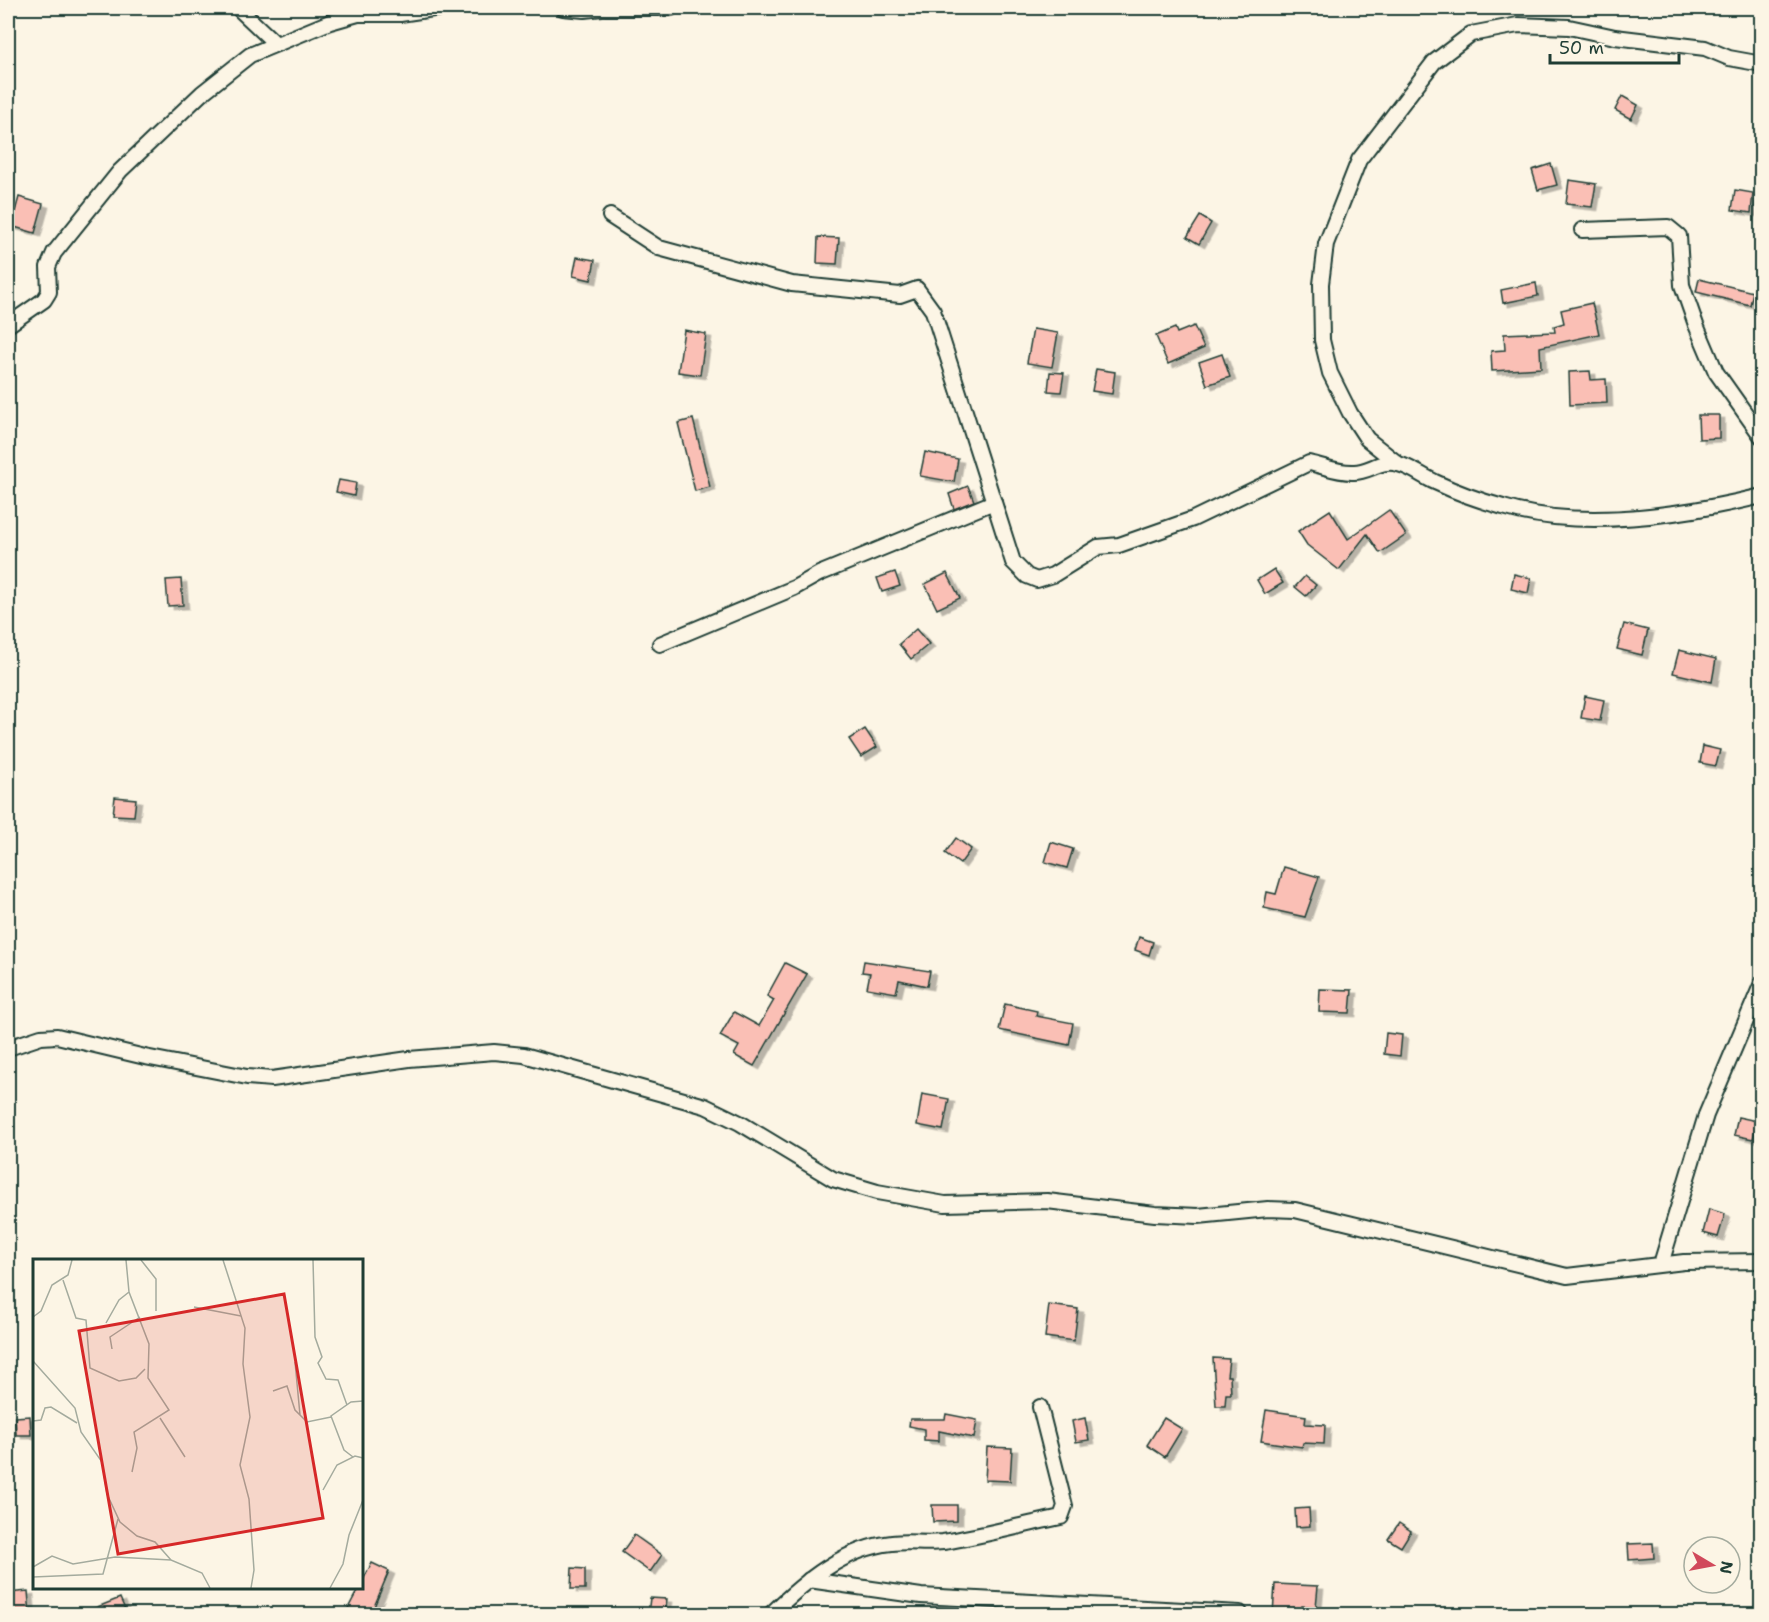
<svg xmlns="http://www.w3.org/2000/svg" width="1769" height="1622" font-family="'Shantell Sans',sans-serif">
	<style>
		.building { fill: #fabfb5; stroke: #1f3d34; stroke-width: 1.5; filter: url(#shadow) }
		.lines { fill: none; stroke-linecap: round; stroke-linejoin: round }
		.minor-casing { stroke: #1f3d34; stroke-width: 18 }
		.minor { stroke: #fcf5e5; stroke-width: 14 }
		.inset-road { fill: none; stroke: #a4ab9e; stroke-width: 1.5 }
		.view { fill: #d62828; fill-opacity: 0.15; stroke: #d62828; stroke-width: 3 }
		.inset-edge { fill: none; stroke: #1f3d34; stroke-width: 3 }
	</style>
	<defs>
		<filter id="shadow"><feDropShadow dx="5.5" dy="3.5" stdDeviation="0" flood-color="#0004"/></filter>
	</defs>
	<rect width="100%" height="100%" fill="#fcf5e5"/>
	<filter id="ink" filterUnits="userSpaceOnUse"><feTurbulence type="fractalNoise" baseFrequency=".0167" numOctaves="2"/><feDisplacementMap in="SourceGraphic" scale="12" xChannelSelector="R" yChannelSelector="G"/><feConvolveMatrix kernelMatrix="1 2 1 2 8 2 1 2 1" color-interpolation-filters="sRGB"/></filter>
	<g filter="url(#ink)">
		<g class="building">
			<polygon points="1622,96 1638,105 1631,119 1615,110"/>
			<polygon points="1551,164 1557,185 1538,190 1532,170"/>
			<polygon points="1569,180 1596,184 1592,207 1566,204"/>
			<polygon points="1735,190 1753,193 1751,213 1732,210"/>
			<polygon points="19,197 43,204 35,233 11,226"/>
			<polygon points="1200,216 1211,223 1199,244 1187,237"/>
			<polygon points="818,237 839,238 837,264 817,263"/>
			<polygon points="577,257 595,260 591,280 573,276"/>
			<polygon points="1699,279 1753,292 1750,305 1696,292"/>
			<polygon points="1536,283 1538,296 1503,303 1501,290"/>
			<polygon points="1592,303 1599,334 1540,347 1541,368 1492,371 1491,351 1505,350 1504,334 1555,332 1554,326 1564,323 1561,310"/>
			<polygon points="1194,326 1204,348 1168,364 1156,336 1175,328 1177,333"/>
			<polygon points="1033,329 1058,333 1052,367 1027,363"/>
			<polygon points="684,330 706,334 700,375 678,372"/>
			<polygon points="1222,354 1230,377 1207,385 1199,362"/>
			<polygon points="1096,369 1115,372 1112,394 1092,391"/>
			<polygon points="1590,371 1591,380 1606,379 1607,403 1570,405 1569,372"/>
			<polygon points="1050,372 1064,373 1061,392 1048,391"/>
			<polygon points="1698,415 1719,415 1719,438 1699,439"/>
			<polygon points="693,419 710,487 695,491 678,423"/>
			<polygon points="925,452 958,459 954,482 920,476"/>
			<polygon points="339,480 356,483 354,496 336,492"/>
			<polygon points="968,486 974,501 954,509 949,494"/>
			<polygon points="1330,510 1348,539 1389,510 1406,535 1380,553 1367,534 1339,570 1307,545 1298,531"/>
			<polygon points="1274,569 1283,583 1265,594 1257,580"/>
			<polygon points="895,572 900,586 882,592 877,578"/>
			<polygon points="947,573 960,598 937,609 925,584"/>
			<polygon points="1514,574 1531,578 1528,593 1511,589"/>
			<polygon points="1305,576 1316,585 1306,596 1295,587"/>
			<polygon points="181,579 183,605 168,606 166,580"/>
			<polygon points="1624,624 1648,630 1642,655 1617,649"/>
			<polygon points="916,629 929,644 911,659 899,644"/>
			<polygon points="1679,650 1716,659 1712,682 1673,673"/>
			<polygon points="1585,696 1604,700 1600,721 1581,718"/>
			<polygon points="865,729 877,747 861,757 849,739"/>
			<polygon points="1703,746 1720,750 1716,766 1700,763"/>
			<polygon points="115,797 136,799 134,816 113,815"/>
			<polygon points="956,838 971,849 960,864 945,853"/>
			<polygon points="1051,842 1073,849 1067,868 1045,862"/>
			<polygon points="1284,867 1319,877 1305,917 1264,908 1267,892 1276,894"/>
			<polygon points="1139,937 1153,942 1149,955 1135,950"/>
			<polygon points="864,961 930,971 927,986 899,980 896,993 867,988 870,973 862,972"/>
			<polygon points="785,963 807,974 754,1066 734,1055 739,1046 720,1036 734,1012 759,1026 774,1000 767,996"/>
			<polygon points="1320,989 1352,990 1350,1013 1319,1012"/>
			<polygon points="1005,1004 1037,1011 1036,1016 1073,1023 1069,1045 999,1030"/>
			<polygon points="1386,1033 1402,1035 1400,1056 1384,1054"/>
			<polygon points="922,1094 949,1099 943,1130 917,1125"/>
			<polygon points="1738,1117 1757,1121 1753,1139 1734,1135"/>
			<polygon points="1709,1209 1725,1214 1718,1237 1703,1233"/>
			<polygon points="1049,1305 1078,1309 1074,1341 1045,1337"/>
			<polygon points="1213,1358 1229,1359 1227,1376 1230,1376 1231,1394 1226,1394 1225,1406 1216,1406"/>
			<polygon points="1266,1410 1306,1416 1305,1424 1325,1425 1324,1444 1303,1443 1302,1447 1261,1441"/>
			<polygon points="946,1414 977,1420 974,1438 939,1431 939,1441 924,1440 924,1429 909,1426 910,1419 945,1419"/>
			<polygon points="30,1416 31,1435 16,1435 15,1417"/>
			<polygon points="1085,1418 1089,1440 1076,1442 1072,1421"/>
			<polygon points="1164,1418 1182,1429 1165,1457 1147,1445"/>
			<polygon points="987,1447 1012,1448 1010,1481 985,1480"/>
			<polygon points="932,1505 957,1505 957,1521 933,1522"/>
			<polygon points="1309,1508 1310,1526 1296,1527 1295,1509"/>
			<polygon points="1399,1523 1411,1531 1401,1547 1388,1539"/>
			<polygon points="634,1535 662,1555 650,1572 622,1552"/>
			<polygon points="1653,1543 1654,1558 1629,1560 1628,1544"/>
			<polygon points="372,1563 389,1571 371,1614 345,1614"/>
			<polygon points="572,1568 585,1569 585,1589 571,1589"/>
			<polygon points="1275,1584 1318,1586 1316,1607 1302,1606 1302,1614 1273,1614"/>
			<polygon points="28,1591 30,1614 8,1614 8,1593"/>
			<polygon points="120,1598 127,1614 80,1614"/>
			<polygon points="650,1598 667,1599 665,1614 648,1614"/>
		</g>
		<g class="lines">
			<defs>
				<g id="minor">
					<polyline points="238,8 276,44"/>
					<polyline points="563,8 584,10 602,8"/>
					<polyline points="605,8 671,8"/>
					<path d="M610,216L659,248L792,284L900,295L917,289L933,311L1013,562L1027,576L1037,580L1053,575L1098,547L1119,545L1193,519L1309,463C1324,466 1338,473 1354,472C1370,472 1380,459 1398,464C1411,467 1422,476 1435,482C1456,492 1481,501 1503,507C1582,531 1683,515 1762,496"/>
					<polyline points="1582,230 1668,227 1679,236 1682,285 1696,325 1716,372 1762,437"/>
					<polyline points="8,325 44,300 49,292 48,267 54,253 120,171 202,93 250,55 330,22 358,14 400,14 440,8"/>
					<polyline points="1397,463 1367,439 1350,413 1330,373 1322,340 1321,284 1326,244 1359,160 1434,62 1471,34 1518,25 1569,27 1615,37 1705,48 1729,58 1762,64"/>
					<polyline points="660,644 794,588 819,574 994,502"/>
					<polyline points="8,1048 41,1037 57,1036 145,1057 247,1077 272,1079 409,1059 494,1052 524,1055 705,1106 740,1123 833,1179 877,1192 945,1204 1047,1201 1155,1214 1198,1216 1268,1209 1295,1210 1567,1276 1684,1262 1762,1261"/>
					<polyline points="1661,1264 1706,1115 1762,983"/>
					<polyline points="809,1580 921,1596 1240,1613"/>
					<path d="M771,1614C804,1582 844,1548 892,1543C909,1541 926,1544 943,1542C982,1536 1022,1525 1061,1517L1065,1506L1040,1407"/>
				</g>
			</defs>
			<use href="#minor" class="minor-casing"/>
			<use href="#minor" class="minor"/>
		</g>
	</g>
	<g transform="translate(33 1259)">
		<rect width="330" height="330" fill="#fcf5e5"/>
		<path class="inset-road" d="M93,1L96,33L116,85L115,119L136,151L101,173L104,189L99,213M108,1L123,20V52M190,1L212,69L210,105L217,158L207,206L216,240L221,311L218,329M280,1L282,78L289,98L285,104L293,120L305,121L314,146M30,21L43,59L53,61L57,109L86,122L103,119L112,110M161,48L208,57M0,58L8,52L19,26L35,16L39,1M73,64L86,41L96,33M79,90L77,78L107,58M0,102L42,149L48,173L69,203L74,235L87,263L104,277L122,283L138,301M262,103L267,156M240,132L254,127L262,151L274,163L298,158M127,159L152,198M0,162L8,161L12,149L18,148L44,164M320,198L311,191L298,157L318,143L330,142M290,231L304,206L322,197L330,199M0,308L19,297L40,305L82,298L138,301L169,314L177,329M0,318L70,315L85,260M297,329L310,305L316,276L330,241"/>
		<path class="view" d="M251,35L290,259L85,295L46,72Z"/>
		<rect width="330" height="330" class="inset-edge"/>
	</g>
	<rect width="1769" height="1622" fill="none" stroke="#fcf5e5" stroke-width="30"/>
	<rect x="15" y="15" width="1739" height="1592" fill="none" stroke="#1f3d34" stroke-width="2" filter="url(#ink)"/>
	<g transform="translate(1712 1565) rotate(100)"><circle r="28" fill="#fcf5e5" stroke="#a4ab9e" stroke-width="1.5"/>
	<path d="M0-4.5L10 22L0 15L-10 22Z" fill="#d1495b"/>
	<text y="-9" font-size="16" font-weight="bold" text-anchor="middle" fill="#1f3d34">N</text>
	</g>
	<path d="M1550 54v9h129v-9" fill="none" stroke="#1f3d34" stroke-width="3"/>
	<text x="1559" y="54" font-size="18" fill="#1f3d34" stroke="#fcf5e5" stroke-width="4.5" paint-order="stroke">50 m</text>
</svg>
